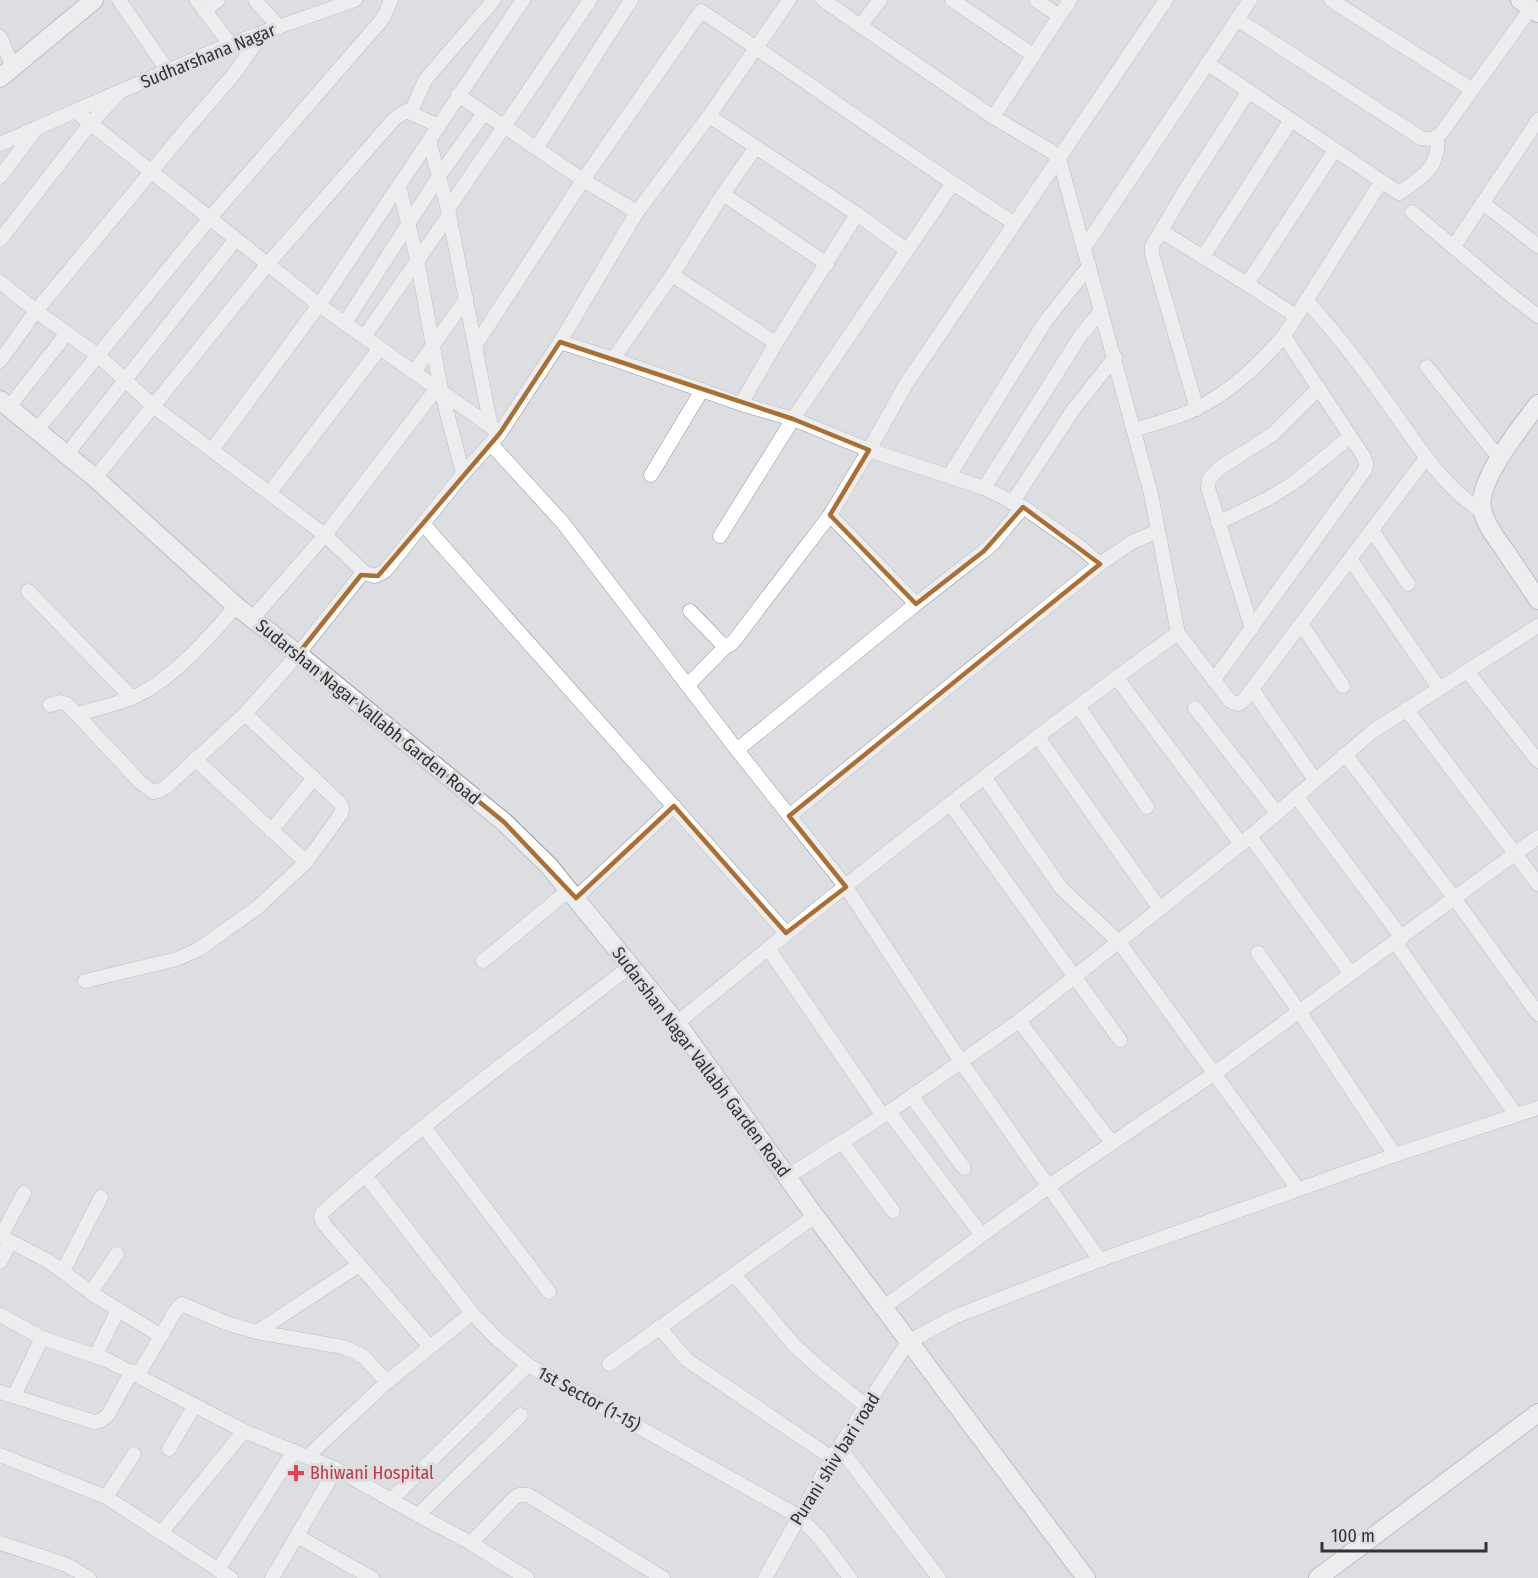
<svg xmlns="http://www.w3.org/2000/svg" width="1538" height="1578" font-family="'Fira Sans Condensed',sans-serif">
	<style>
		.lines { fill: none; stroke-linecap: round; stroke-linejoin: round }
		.street-casing { stroke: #96969a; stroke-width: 15 }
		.secondary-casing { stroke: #96969a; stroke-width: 20 }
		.street { stroke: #fff; stroke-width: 14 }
		.secondary { stroke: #fff; stroke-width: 18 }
		.marked { fill: none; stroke: #ac6e33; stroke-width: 4.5; stroke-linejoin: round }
		.health-dot { fill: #e0444e; stroke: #dddee2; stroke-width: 2 }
		.labels { text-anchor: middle; stroke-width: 6; stroke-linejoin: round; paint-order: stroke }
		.street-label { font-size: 18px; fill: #333335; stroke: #dddee2 }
		.health-label { font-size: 18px; fill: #be3a42; stroke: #dddee2; text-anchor: start }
	</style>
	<rect width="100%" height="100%" fill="#dddee2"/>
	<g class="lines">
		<defs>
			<g id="street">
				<polyline points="119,0 168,71"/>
				<polyline points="197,0 230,44"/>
				<polyline points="255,0 279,27"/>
				<polyline points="823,0 993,117 1049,150 1059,158 1151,494 1178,633 1230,701 1238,704 1243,701 1426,458"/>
				<polyline points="952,0 1033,55"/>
				<polyline points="1036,0 1059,16"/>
				<polyline points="1331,0 1471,89"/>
				<polyline points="204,11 218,0"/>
				<path d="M1237,19L1421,138C1430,140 1436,139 1442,132L1531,8"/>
				<polyline points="860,26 880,0"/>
				<polyline points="0,37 13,67"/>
				<path d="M1207,63L1399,193C1421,178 1441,167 1437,137"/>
				<polyline points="458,95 583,180 637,212"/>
				<polyline points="75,111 230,44 355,0"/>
				<polyline points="411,112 425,80 494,0"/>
				<polyline points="709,116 857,214 906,250"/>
				<polyline points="993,117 1070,0"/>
				<polyline points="429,141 448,209 491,427"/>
				<polyline points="0,144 75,111 319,305 500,433"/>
				<polyline points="537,147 631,0"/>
				<polyline points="0,177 36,129"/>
				<polyline points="399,187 417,259 441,390 463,474"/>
				<polyline points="723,194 827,264"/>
				<polyline points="1483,203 1538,246"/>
				<polyline points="448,209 590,0"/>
				<polyline points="1412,212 1508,293 1538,316"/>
				<polyline points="1161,231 1247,284 1296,316"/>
				<polyline points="0,240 90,124 117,95"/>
				<polyline points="1454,246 1538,120"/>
				<polyline points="1084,248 1250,0"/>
				<polyline points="1203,257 1291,120"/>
				<polyline points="672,275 776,343"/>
				<polyline points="0,282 36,311 99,356 154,407 325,535 365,573"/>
				<polyline points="1247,284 1335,150"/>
				<path d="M1306,300C1335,332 1361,365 1386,401C1415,441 1439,483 1481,511"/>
				<polyline points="345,323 439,176 484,113"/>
				<polyline points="364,337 449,215"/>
				<polyline points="560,342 637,212 709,116 789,0"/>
				<path d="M475,346L583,180L701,11C806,80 908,156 1014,223"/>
				<polyline points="613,359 672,275 723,194 756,147"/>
				<polyline points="0,361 36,311 184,132 234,74 263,33"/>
				<polyline points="1427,367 1499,458"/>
				<polyline points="414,372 466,299"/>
				<polyline points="741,404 776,343 857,214"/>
				<polyline points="9,407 67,333"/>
				<polyline points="1197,409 1152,254 1152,246 1187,187 1249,91"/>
				<polyline points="37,430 209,219 379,23 384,16 391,0"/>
				<path d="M1133,430C1153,424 1175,419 1195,409C1230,393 1259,364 1284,336L1381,182"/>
				<polyline points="491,444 563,523 737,750 846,887 962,1063 1100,1260"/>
				<polyline points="212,450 319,305 523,0"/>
				<polyline points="67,454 235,240"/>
				<polyline points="651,475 702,390"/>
				<polyline points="949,476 1045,322 1089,266"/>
				<polyline points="95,478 267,265 394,119 406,111 439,126"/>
				<polyline points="984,488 1081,335 1101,311"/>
				<polyline points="270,492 380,348"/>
				<polyline points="1012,503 1073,410 1115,357"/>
				<polyline points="830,515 916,604"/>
				<polyline points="1218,523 1269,498 1292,484 1350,437"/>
				<polyline points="424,525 786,933"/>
				<polyline points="1372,530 1408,584"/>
				<polyline points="720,536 793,419 952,184"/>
				<polyline points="1350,559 1439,688"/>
				<polyline points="28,591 132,698"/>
				<polyline points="690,611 722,644 730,645 734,641 830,515 869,450 906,384 1166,0"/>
				<polyline points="252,619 325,535 437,388"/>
				<polyline points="1301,624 1343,686"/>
				<polyline points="1252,629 1208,488 1209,479 1218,469 1273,434 1319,388"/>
				<polyline points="1467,671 1538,761"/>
				<polyline points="1116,677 1241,844"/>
				<polyline points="1214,680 1365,470 1366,464 1364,457 1284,336"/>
				<polyline points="688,685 726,646"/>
				<polyline points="1252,689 1315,780"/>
				<polyline points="50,705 60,702 67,704 140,782 153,792 159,791 167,786 245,714 298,654 361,575 365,573 375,576 385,571 463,474 500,433 560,342 613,359 741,404 793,419 869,450 984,488 1023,507 1079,546 1100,564"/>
				<polyline points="1078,706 1147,807"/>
				<polyline points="1195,708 1277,813"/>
				<polyline points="1406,709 1538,884"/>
				<path d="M77,714C95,709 114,705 131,698C170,683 209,637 236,606"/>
				<polyline points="1038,737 1160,909"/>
				<polyline points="737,750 916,604 984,551 994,542 1023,507"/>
				<polyline points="1345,754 1455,899 1538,1014"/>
				<polyline points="195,759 306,862"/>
				<polyline points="985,778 1061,888 1119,942 1298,1189"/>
				<polyline points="1296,796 1402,938"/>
				<polyline points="951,805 1120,1040"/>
				<polyline points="789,816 1100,564 1132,542 1158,531"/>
				<polyline points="271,831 314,778"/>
				<polyline points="1250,836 1351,974"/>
				<polyline points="576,898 674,806"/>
				<polyline points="1395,942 1516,1115"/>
				<polyline points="768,948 883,1116"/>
				<polyline points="1258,953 1299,1011 1395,1155"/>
				<polyline points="483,961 569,890"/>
				<polyline points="85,981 177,959 199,949 258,907 306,862 341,814 342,808 340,803 245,714"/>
				<polyline points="1019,1021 1112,1143"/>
				<path d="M677,1023C840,889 1006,756 1178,633"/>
				<polyline points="912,1097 964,1168"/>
				<polyline points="889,1112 981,1234"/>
				<polyline points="424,1127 549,1292"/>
				<polyline points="842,1142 893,1211"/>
				<polyline points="365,1175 472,1313 497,1339 528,1365 798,1516 819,1537 850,1578"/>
				<polyline points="787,1177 889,1112 1019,1021 1241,844 1373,731 1538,626"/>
				<polyline points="0,1236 48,1261 96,1296 161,1336"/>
				<polyline points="1,1236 24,1193"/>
				<polyline points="0,1262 10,1242"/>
				<polyline points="63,1271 101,1197"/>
				<polyline points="734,1274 794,1345 818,1367 866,1406"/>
				<polyline points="91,1292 117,1254"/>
				<polyline points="884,1307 1049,1186 1215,1073 1538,837"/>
				<polyline points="0,1315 42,1338 107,1360 244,1431 336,1469 418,1515 471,1543 527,1578"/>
				<polyline points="659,1327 687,1360 832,1458"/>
				<polyline points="257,1332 359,1265"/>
				<path d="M430,1347L323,1223L321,1217L322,1213C420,1125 527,1046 632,965"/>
				<polyline points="96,1355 118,1310"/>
				<polyline points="609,1364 815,1216"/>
				<polyline points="138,1375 176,1310 182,1304 226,1323 257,1332 343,1347 363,1356 387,1382"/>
				<polyline points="0,1392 94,1422 100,1421 108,1415 132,1371"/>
				<polyline points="14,1396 42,1338"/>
				<polyline points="839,1447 939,1578"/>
				<polyline points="169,1449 195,1405"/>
				<polyline points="0,1455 106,1497 231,1578"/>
				<polyline points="308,1456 387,1382 472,1313"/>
				<polyline points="106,1497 134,1454"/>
				<polyline points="391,1500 528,1365"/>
				<polyline points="418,1515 521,1415"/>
				<polyline points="161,1533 244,1431"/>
				<polyline points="297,1536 372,1578"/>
				<polyline points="0,1543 67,1565 89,1578"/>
				<polyline points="471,1543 514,1498 519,1495 528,1495 663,1578"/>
				<polyline points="218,1570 294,1451"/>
				<polyline points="272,1578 336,1469"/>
				<polyline points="765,1578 832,1458 908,1342 954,1317 1100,1260 1395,1155 1538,1108"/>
			</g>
			<g id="secondary">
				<polyline points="1520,0 1538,13"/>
				<polyline points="0,78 94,0"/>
				<polyline points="0,400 95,478 236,606 298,654 504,822 549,866 677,1023 815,1216 1086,1578"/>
				<path d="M1538,404C1521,427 1473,484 1483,513C1487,527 1496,538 1504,549C1515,566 1527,583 1538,600"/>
				<polyline points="1318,1578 1538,1413"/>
			</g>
		</defs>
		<use href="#street" class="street-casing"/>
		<use href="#secondary" class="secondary-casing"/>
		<use href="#street" class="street"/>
		<use href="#secondary" class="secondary"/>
	</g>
	<path d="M0 0H1538V1578H0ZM560,342L793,419L869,450L830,515L916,604L984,551L1023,507L1100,564L789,816L846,887L786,933L674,806L576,898L504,822L298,654L361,575L378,576L500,433Z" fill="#dddee2" fill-opacity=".55" fill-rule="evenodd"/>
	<path class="marked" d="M560,342L793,419L869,450L830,515L916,604L984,551L1023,507L1100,564L789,816L846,887L786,933L674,806L576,898L504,822L298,654L361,575L378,576L500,433Z"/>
	<path class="health-dot" d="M293 1464h6v6h6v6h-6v6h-6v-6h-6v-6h6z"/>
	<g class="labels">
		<g class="street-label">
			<text transform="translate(208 56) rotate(-22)" y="6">Sudharshana Nagar</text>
			<text transform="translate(368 712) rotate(39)" y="6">Sudarshan Nagar Vallabh Garden Road</text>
			<text transform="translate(701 1062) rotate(53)" y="6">Sudarshan Nagar Vallabh Garden Road</text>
			<text transform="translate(589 1399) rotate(29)" y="6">1st Sector (1-15)</text>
			<text transform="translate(835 1459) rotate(-58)" y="6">Purani shiv bari road</text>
		</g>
		<g class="health-label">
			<text x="310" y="1479">Bhiwani Hospital</text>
		</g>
	</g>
	<path d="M1322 1542v9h164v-9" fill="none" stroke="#333335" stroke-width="3"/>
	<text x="1331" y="1542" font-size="18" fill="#333335" stroke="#dddee2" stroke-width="4.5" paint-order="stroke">100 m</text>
</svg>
